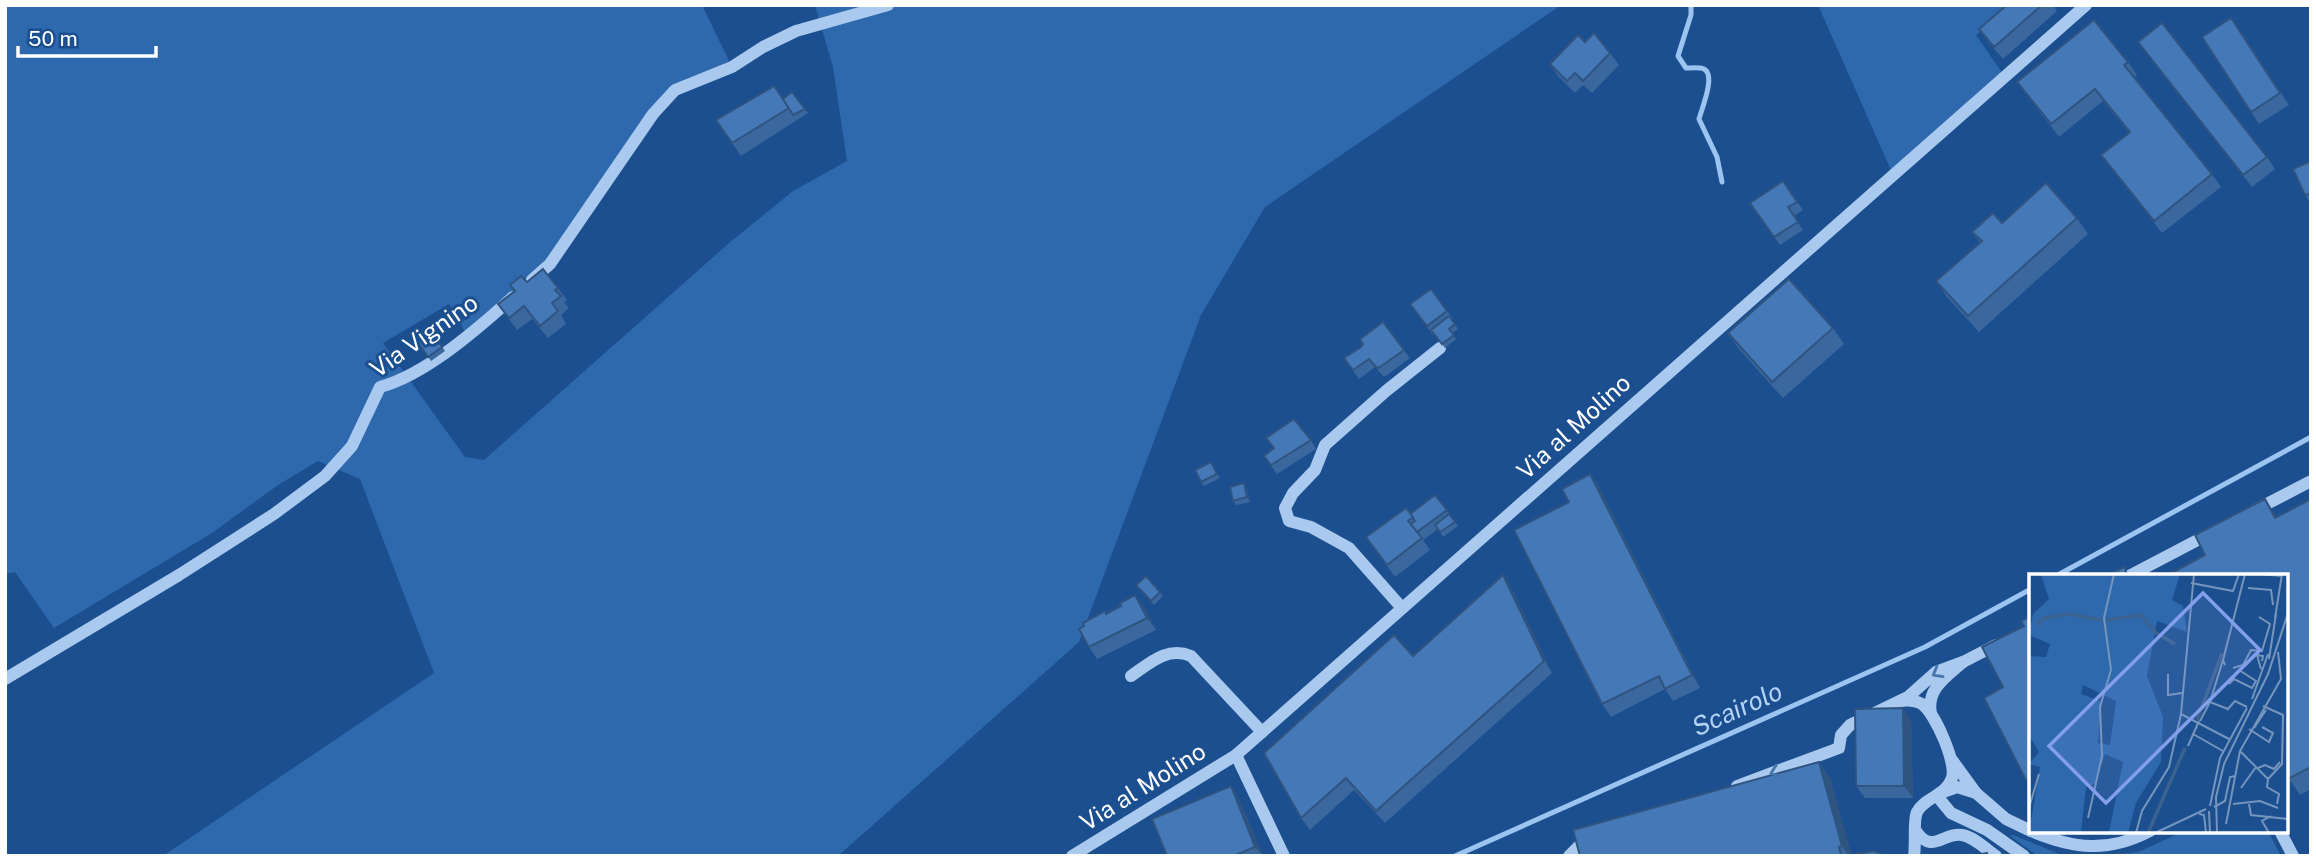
<svg xmlns="http://www.w3.org/2000/svg" width="2316" height="861" font-family="'Public Sans',sans-serif">
	<style>
		.green { fill: #2e69ad }
		.lines { fill: none; stroke-linecap: round; stroke-linejoin: round }
		.stream { stroke: #9cc4f0; stroke-width: 5 }
		.minor { stroke: #a9c9ee; stroke-width: 12 }
		.wall { fill: #3a679d }
		.shaded-wall { fill: #305480 }
		.building { fill: #4478b7; stroke: #305480; stroke-width: 2 }
		.oneway { stroke: #4674ac }
		.labels { text-anchor: middle; stroke-width: 6; stroke-linejoin: round; paint-order: stroke }
		.street-label { font-size: 24px; fill: #fff; stroke: #1b4f8f }
		.water-label { font-size: 26px; font-style: italic; fill: #b5d3f5; stroke: #1b4f8f }
		.inset-river { fill: none; stroke: #3c6290; stroke-width: 3.5 }
		.inset-road { fill: none; stroke: #7695bc; stroke-width: 2 }
		.view { fill: #839eea; fill-opacity: 0.15; stroke: #839eea; stroke-width: 3.5 }
		.inset-edge { fill: none; stroke: #fff; stroke-width: 3.5 }
	</style>
	<rect width="100%" height="100%" fill="#1b4f8f"/>
	<g class="green">
		<polygon points="5,5 702,5 732,67 675,90 550,264 467,335 449,304 383,343 465,457 484,460 729,243 793,191 847,161 833,67 815,5 1561,5 1265,207 1201,315 1079,642 838,856 163,856 434,673 360,479 318,461 278,485 212,533 54,628 15,572 5,574"/>
		<polygon points="1818,5 2010,5 1976,35 2005,77 1894,177"/>
		<polygon points="2184,831 2268,831 2281,856 2038,856 2010,836 2013,835 2062,855 2094,856 2138,852"/>
	</g>
	<g class="lines">
		<g class="stream">
			<path d="M1691,5V15L1678,56L1686,68C1691,68 1699,67 1704,69C1716,75 1702,108 1699,119L1717,157L1722,182"/>
			<polyline points="2056,576 2311,437"/>
			<polyline points="1455,856 1925,647 2031,589"/>
		</g>
		<g class="minor">
			<polyline points="532,280 550,264 653,114 675,90 732,67 763,47 796,31 888,5"/>
			<polyline points="2255,510 2311,481"/>
			<polyline points="2129,576 2211,533"/>
			<polyline points="1402,608 1349,548 1311,527 1289,521 1285,508 1293,493 1315,470 1325,445 1386,391 1440,348"/>
			<polyline points="1963,662 1996,645"/>
			<path d="M1131,676C1150,663 1167,646 1191,656L1262,732"/>
			<path d="M5,679L179,575L274,514L325,476L352,446L380,387C425,375 479,328 513,297"/>
			<path d="M1900,701C1908,700 1915,700 1922,704C1935,713 1957,763 1952,778C1946,796 1925,797 1917,812C1913,820 1916,844 1914,856"/>
			<polyline points="1236,755 1284,856"/>
			<path d="M1737,786L1839,748L1841,735L1850,725L1908,697L1936,672L1963,662C1946,677 1926,689 1931,714"/>
			<polyline points="1943,792 1957,787 1976,793 1952,760"/>
			<polyline points="1976,793 2006,819 2031,831"/>
			<polyline points="1937,796 1951,813 1987,830 2024,856"/>
			<path d="M1916,831C1932,855 1943,832 1962,835C1974,837 1986,849 1996,856"/>
			<path d="M2031,831C2074,849 2108,853 2150,831"/>
			<polyline points="2280,831 2293,856"/>
			<polyline points="1072,856 1236,755 2086,5"/>
			<polyline points="1569,856 1579,846 1592,840"/>
		</g>
	</g>
	<g class="wall">
		<polygon points="2007,5 2053,5 2057,11 2003,59 1988,42 1979,29"/>
		<polygon points="2240,30 2289,105 2259,124 2251,112"/>
		<polygon points="1585,42 1610,53 1619,65 1592,93 1583,85 1575,93 1558,76 1550,64"/>
		<polygon points="2138,42 2267,157 2275,169 2252,187"/>
		<polygon points="2128,62 2137,75 2134,77 2212,174 2221,187 2162,233 2101,155 2129,133 2103,101 2059,137 2017,82"/>
		<polygon points="792,92 808,113 741,156 716,120 783,99"/>
		<polygon points="2311,161 2311,203 2305,195"/>
		<polygon points="1783,181 1803,210 1794,216 1803,230 1780,245 1750,203"/>
		<polygon points="2077,218 2088,234 1979,332 1947,297 1936,281 1980,243 1972,232 2002,223"/>
		<polygon points="527,282 558,288 567,300 564,302 569,308 561,315 566,324 548,338 532,319 517,330 498,304 514,291 510,285"/>
		<polygon points="1431,289 1453,319 1452,320 1458,329 1452,333 1456,339 1445,348 1434,334 1433,335 1410,304"/>
		<polygon points="1383,322 1410,358 1386,376 1383,376 1375,367 1359,379 1344,358 1361,347"/>
		<polygon points="1833,328 1844,344 1783,398 1739,349 1728,333"/>
		<polygon points="431,331 445,351 431,361 417,341"/>
		<polygon points="1266,438 1311,440 1316,449 1277,474 1264,456 1274,449"/>
		<polygon points="1213,466 1220,478 1204,486 1201,482"/>
		<polygon points="1599,487 1700,688 1673,701 1665,689 1611,717 1602,704"/>
		<polygon points="1247,488 1250,502 1236,505 1233,501"/>
		<polygon points="1435,495 1458,526 1443,537 1438,529 1423,540 1430,550 1395,577 1366,537 1410,514"/>
		<polygon points="2311,499 2311,789 2300,795 2289,779 2286,780 2286,576 2277,517"/>
		<polygon points="1503,575 1511,587 1552,673 1385,823 1354,790 1310,830 1301,818 1413,656"/>
		<polygon points="1136,585 1160,592 1163,596 1154,605"/>
		<polygon points="1144,607 1156,630 1097,659 1089,647"/>
		<polygon points="2031,616 2031,786 2026,780 2003,687 2024,626"/>
		<polygon points="1911,721 1913,798 1865,798 1856,786"/>
		<polygon points="1819,762 1830,778 1851,855 1886,856 1580,856"/>
		<polygon points="1239,799 1263,856 1167,856"/>
	</g>
	<g class="shaded-wall">
		<polygon points="1590,474 1599,487 1700,688 1692,675"/>
		<polygon points="1244,483 1247,488 1250,502 1247,497"/>
		<polygon points="2265,499 2276,515 2286,534 2275,518"/>
		<polygon points="1503,575 1511,587 1552,673 1544,661"/>
		<polygon points="1135,595 1144,607 1156,630 1147,618"/>
		<polygon points="1903,708 1911,721 1913,798 1904,786"/>
		<polygon points="1819,762 1830,778 1852,856 1849,856 1842,846"/>
		<polygon points="1231,786 1239,799 1263,856 1255,847"/>
	</g>
	<g class="building">
		<polygon points="2007,5 2042,5 1994,47 1979,29"/>
		<polygon points="2231,18 2280,93 2251,112 2202,37"/>
		<polygon points="2094,20 2128,62 2124,65 2212,174 2154,221 2101,155 2130,132 2095,89 2051,124 2017,82"/>
		<polygon points="2162,23 2267,157 2243,175 2138,42"/>
		<polygon points="1594,33 1610,53 1583,81 1575,73 1567,81 1550,64 1578,35 1585,42"/>
		<polygon points="774,86 789,108 732,143 716,120"/>
		<polygon points="792,92 805,109 793,115 783,99"/>
		<polygon points="2311,161 2311,193 2305,195 2293,169"/>
		<polygon points="1783,181 1797,202 1788,207 1798,222 1774,237 1750,203"/>
		<polygon points="2046,183 2077,218 1968,316 1936,281 1982,241 1972,232 1993,213 2002,223"/>
		<polygon points="543,269 558,288 555,290 561,296 552,303 558,311 540,326 524,306 509,318 498,304 515,291 510,285 521,276 527,282"/>
		<polygon points="1789,279 1833,328 1772,382 1728,333"/>
		<polygon points="1431,289 1447,311 1427,326 1410,304"/>
		<polygon points="1449,316 1455,324 1449,329 1454,335 1442,344 1431,330"/>
		<polygon points="1383,322 1404,350 1380,367 1377,368 1369,359 1353,370 1344,358 1361,347 1363,344 1360,339"/>
		<polygon points="431,331 442,347 428,357 417,341"/>
		<polygon points="1294,419 1311,440 1271,465 1264,456 1274,448 1266,438"/>
		<polygon points="1211,462 1217,474 1201,482 1195,470"/>
		<polygon points="1590,474 1692,675 1665,689 1659,676 1602,704 1514,530 1569,502 1562,489"/>
		<polygon points="1244,483 1247,497 1233,501 1230,487"/>
		<polygon points="1435,495 1447,510 1417,532 1411,524 1415,521 1410,514"/>
		<polygon points="2265,499 2275,518 2311,499 2311,767 2288,779 2286,775 2286,576 2166,576 2205,555 2195,535"/>
		<polygon points="1406,508 1413,517 1408,521 1422,538 1387,565 1366,537"/>
		<polygon points="1449,514 1455,522 1440,532 1435,525"/>
		<polygon points="2124,567 2128,576 2107,576"/>
		<polygon points="1503,575 1544,661 1376,811 1346,778 1301,818 1264,753 1394,635 1413,656"/>
		<polygon points="1146,576 1160,592 1151,601 1136,585"/>
		<polygon points="1135,595 1147,618 1089,647 1079,629 1084,626 1083,623 1105,611 1106,614 1121,606 1120,603"/>
		<polygon points="2031,616 2031,778 2026,780 1984,698 2003,687 1982,647 2024,626 2021,621"/>
		<polygon points="1903,708 1904,786 1856,786 1855,709"/>
		<polygon points="1819,762 1842,846 1839,847 1841,856 1580,856 1573,830"/>
		<polygon points="1231,786 1255,847 1233,856 1167,856 1152,819"/>
		<polygon points="1874,851 1886,856 1848,856"/>
		<polygon points="1987,853 1988,856 1972,856"/>
		<polygon points="2119,854 2136,855 2141,856 2113,856"/>
	</g>
	<defs><path id="oneway-chevron" d="M-2-3.5L2.5 0L-2 3.5" fill="none" stroke-width="1.6" stroke-linecap="round" stroke-linejoin="round" transform="scale(1.75)"/></defs>
	<g class="oneway">
		<use href="#oneway-chevron" transform="translate(1937 673) rotate(150)"/>
		<use href="#oneway-chevron" transform="translate(1775 772) rotate(160)"/>
	</g>
	<g class="labels">
		<g class="street-label">
			<text transform="translate(424 336) rotate(-35)" y="8">Via Vignino</text>
			<text transform="translate(1574 427) rotate(-42)" y="8">Via al Molino</text>
			<text transform="translate(1143 787) rotate(-32)" y="8">Via al Molino</text>
		</g>
		<g class="water-label">
			<text transform="translate(1737 709) rotate(-24)" y="9">Scairolo</text>
		</g>
	</g>
	<g transform="translate(2029 574)">
		<rect width="259" height="259" fill="#1b4f8f"/>
		<path d="M12,0H151L143,26L154,32L158,58L128,47L118,102L134,143L132,188L107,229L99,259H80L94,188L76,180L66,210L57,213L52,259H0L11,193L0,190L10,178L0,161V82L17,83L21,70L0,61L4,40L20,25ZM54,111L87,127L81,171L69,169L73,128L52,120Z" fill="#2e69ad" fill-rule="evenodd"/>
		<path class="inset-river" d="M77,46L112,41L127,59L146,70M8,51L15,44L41,40L72,46M168,146L193,79M119,259L156,174"/>
		<path class="inset-road" d="M230,0L253,2M162,9L204,17L210,0M219,14L242,16L244,31M246,44L253,0M240,85L247,40M194,86L216,0M204,94L214,91L222,76L233,77L241,50L230,43M232,95L228,81L234,82L233,87M139,100V121L153,119M200,110L205,105L223,114L227,107L210,96M223,125L239,80M181,128L194,86L196,91M234,132L254,141L253,190L239,205M198,136L206,127L218,133M152,140L200,165M171,147L181,128L199,135M225,154L237,136M220,155L240,168L244,159L233,153M164,160L194,177M159,172L170,147M211,177L239,205M229,194L236,191L245,195L251,188M239,205L238,213L250,220L248,230M212,214L227,193M204,230L231,227L249,234M220,230L222,241L259,245M181,232L191,184L218,134M185,233L196,227L201,203L206,202M0,234L10,200M180,237L181,259M170,240L175,241L177,259M59,244L73,182L71,133L82,96L75,44L85,0M197,250L211,177L252,105L249,78M107,259L113,237L140,193L152,140L165,0M126,259L177,235M188,259L187,223L195,190L239,100L259,39M240,259L233,247L242,242"/>
		<path class="view" d="M174,19L231,76L77,229L20,172Z"/>
		<rect width="259" height="259" class="inset-edge"/>
	</g>
	<rect width="2316" height="861" fill="none" stroke="#ffffff" stroke-width="14"/>
	<path d="M18 46v10h138v-10" fill="none" stroke="#ffffff" stroke-width="3.5"/>
	<text x="28" y="46" font-size="21" fill="#ffffff" stroke="#1b4f8f" stroke-width="5" paint-order="stroke">50 m</text>
</svg>
